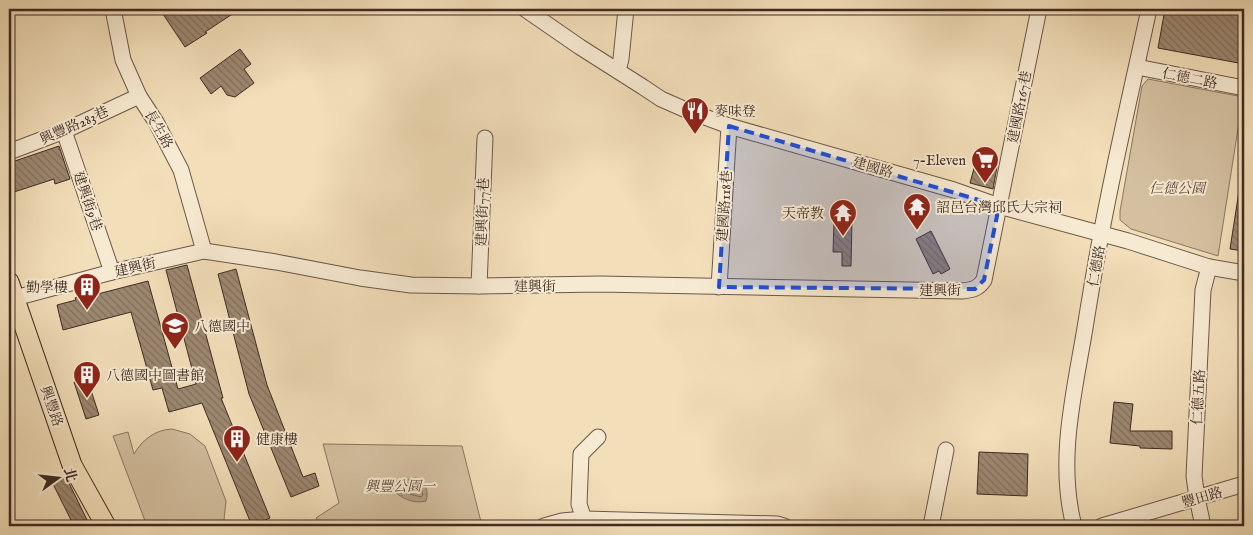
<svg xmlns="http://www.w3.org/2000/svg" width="1253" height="535" font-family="'IM FELL English','Noto Serif TC',serif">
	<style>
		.green { fill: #d4c0a0; stroke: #8a7662 }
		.water { fill: url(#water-ripples); stroke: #86725e }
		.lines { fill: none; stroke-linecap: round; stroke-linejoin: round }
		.shore { stroke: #7a6654; stroke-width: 1 }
		.building { fill: url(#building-back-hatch); stroke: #3f2b23 }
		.minor-casing { stroke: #6c5848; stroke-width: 17 }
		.major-casing { stroke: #3f2b23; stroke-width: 21 }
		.minor { stroke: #f7ead2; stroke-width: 15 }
		.major { stroke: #f2deb9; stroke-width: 19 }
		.marked { fill: #1d4ed8; fill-opacity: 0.2; stroke: #1d4ed8; stroke-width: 4; stroke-dasharray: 10 6; stroke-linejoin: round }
		.labels { text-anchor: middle; stroke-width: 4; stroke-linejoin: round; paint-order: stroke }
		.street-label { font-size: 14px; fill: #3f2b23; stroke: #f7ead2 }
		.poi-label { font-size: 14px; fill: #3f2b23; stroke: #f7ead2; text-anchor: start }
		.park-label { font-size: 14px; font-style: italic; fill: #5d493c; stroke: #f7ead2 }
	</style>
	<defs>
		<pattern id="water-ripples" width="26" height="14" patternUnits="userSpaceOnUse" patternTransform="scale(1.25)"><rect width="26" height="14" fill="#b5a186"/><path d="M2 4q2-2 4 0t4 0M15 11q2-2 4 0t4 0" fill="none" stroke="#95836d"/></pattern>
		<pattern id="building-back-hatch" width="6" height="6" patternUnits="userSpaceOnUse" patternTransform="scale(1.25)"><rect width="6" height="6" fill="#9c8871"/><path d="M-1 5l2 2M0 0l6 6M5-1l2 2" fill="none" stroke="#816f5c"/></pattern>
	</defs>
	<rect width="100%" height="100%" fill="#f2deb9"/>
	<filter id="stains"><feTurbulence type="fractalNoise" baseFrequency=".004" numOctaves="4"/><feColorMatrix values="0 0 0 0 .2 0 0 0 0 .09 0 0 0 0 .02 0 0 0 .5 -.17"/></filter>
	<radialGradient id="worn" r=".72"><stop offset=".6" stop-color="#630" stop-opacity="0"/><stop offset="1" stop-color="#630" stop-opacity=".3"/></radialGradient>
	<g class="green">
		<polygon points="1148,79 1243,97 1218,256 1131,229 1120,220 1120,211 1142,86"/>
		<path d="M172,429L190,434L205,446L226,501L224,520L221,526H147L113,436L128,432L134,454C143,439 155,430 172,429Z"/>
		<polygon points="323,444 462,446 482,526 321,526 316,518 339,503"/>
	</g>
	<path class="water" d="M416,478C426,483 429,491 426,501C410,505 396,495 386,483Z"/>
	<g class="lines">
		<polygon class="shore" points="416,483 421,489 423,495 421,497 402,492 398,488 400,485"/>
	</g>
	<g class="building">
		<polygon points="172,9 240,9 205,32 207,33 185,47 163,14"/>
		<polygon points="1165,9 1244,9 1244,64 1158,48"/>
		<polygon points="240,49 251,64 244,69 254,83 235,97 227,95 221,86 211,94 200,78"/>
		<polygon points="59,146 70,179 55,184 54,179 14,192 12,187 9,188 9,163"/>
		<polygon points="976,161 997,167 993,189 970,183"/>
		<polygon points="1239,191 1244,191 1244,251 1230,249"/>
		<polygon points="834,221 852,221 851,266 842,266 842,252 833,252"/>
		<polygon points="931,231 950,269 941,274 939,271 933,274 916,239"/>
		<polygon points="187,265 223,398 221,398 270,518 252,526 202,403 169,412 162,388 153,390 131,312 63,330 57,305 76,300 75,298 90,294 90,296 148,281 178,389 196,384 166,270"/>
		<polygon points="236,269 267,385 303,477 315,473 319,486 291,497 249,394 218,274"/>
		<polygon points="87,378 99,415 86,419 74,382"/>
		<polygon points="1114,402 1133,404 1130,431 1172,431 1172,449 1140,448 1140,446 1110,443"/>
		<polygon points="979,452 1028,454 1027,496 977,494"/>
		<polygon points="62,477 67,479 90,526 74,526 52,482"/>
	</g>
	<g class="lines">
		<defs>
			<g id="minor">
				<polyline points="113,9 123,60 139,96 156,122 181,170 204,251"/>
				<polyline points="525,9 580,47 643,87 661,99 686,110 729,126 954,190 999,206 1128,241 1209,267 1244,273"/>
				<polyline points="1137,67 1244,88"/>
				<polyline points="618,71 621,59 626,9"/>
				<polyline points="64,131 112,272"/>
				<polyline points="9,152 64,131 139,96"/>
				<polyline points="479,286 485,138"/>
				<polyline points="719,287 729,126"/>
				<path d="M15,298L112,272L204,251L276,262L360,278L411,285L479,286L600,284L962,291C972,290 978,289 984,280L1039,9"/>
				<polyline points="544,526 562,521 584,519 777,524 784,526"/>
				<polyline points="586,526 579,504 581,454 598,437"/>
				<polyline points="931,526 946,450"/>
				<path d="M1074,526C1057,460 1074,394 1085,328C1090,297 1095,266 1101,235C1115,159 1133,84 1149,9"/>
				<polyline points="1102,526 1244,484"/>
				<polyline points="1203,526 1197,498 1194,476 1203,290 1209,267"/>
			</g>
			<polyline id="major" points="9,282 72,465 106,526"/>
		</defs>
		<use href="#minor" class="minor-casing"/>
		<use href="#major" class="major-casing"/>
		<use href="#minor" class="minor"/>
		<use href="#major" class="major"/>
	</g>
	<path class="marked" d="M729,126L999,206L984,280L975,289L719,287Z"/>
	<defs>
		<symbol id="restaurant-pin" viewBox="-11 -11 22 30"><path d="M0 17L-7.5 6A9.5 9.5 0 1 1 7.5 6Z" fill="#8f2418" stroke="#f7ead2"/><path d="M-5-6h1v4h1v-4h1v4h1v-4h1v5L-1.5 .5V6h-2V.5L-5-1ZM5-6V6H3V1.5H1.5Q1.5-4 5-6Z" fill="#fff"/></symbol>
		<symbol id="supermarket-pin" viewBox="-11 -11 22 30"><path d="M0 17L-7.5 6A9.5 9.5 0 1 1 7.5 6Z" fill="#8f2418" stroke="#f7ead2"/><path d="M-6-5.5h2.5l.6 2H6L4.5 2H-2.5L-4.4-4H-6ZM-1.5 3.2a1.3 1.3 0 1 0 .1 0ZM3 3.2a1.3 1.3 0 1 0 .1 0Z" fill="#fff"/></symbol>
		<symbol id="temple-pin" viewBox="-11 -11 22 30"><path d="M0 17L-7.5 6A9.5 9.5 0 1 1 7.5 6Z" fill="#8f2418" stroke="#f7ead2"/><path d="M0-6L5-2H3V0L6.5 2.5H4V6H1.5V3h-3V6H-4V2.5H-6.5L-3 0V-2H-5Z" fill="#fff"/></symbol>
		<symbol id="building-pin" viewBox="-11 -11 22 30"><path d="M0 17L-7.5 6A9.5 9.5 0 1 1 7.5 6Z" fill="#8f2418" stroke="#f7ead2"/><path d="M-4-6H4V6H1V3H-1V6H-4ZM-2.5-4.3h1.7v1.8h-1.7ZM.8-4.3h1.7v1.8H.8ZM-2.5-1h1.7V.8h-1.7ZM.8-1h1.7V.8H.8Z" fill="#fff"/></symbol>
		<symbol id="school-pin" viewBox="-11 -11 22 30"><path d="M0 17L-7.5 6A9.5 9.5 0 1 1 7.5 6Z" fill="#8f2418" stroke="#f7ead2"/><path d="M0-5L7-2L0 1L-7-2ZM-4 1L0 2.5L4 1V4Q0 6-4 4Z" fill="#fff"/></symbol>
	</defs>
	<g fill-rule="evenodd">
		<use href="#restaurant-pin" x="679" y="95" width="32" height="43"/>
		<use href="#supermarket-pin" x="969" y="144" width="32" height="43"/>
		<use href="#temple-pin" x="901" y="191" width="32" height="43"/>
		<use href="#temple-pin" x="827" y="197" width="32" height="43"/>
		<use href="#building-pin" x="71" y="271" width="32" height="43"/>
		<use href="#school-pin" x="159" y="310" width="32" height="43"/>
		<use href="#building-pin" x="71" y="359" width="32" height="43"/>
		<use href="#building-pin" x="221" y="423" width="32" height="43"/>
	</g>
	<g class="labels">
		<g class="street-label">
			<text transform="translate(1190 78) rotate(11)" y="5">仁德二路</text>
			<text transform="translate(1019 107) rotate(-79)" y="5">建國路167巷</text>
			<text transform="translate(74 125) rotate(-24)" y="5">興豐路283巷</text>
			<text transform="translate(159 129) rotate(60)" y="5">長生路</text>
			<text transform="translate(873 167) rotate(16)" y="5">建國路</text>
			<text transform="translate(88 201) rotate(71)" y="5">建興街9巷</text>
			<text transform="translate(724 206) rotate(-86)" y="5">建國路118巷</text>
			<text transform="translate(482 212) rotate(-88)" y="5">建興街77巷</text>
			<text transform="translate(1096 266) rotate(-80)" y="5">仁德路</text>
			<text transform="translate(135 267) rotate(-13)" y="5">建興街</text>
			<text transform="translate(535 286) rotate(-1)" y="5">建興街</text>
			<text x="940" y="295">建興街</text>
			<text transform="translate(1198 397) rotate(-87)" y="5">仁德五路</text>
			<text transform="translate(52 406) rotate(71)" y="5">興豐路</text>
			<text transform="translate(1202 497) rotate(-16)" y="5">豐田路</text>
		</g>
		<g class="poi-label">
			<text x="714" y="116">麥味登</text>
			<text x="966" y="165" text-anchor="end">7-Eleven</text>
			<text x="936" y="212">詔邑台灣邱氏大宗祠</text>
			<text x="824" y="218" text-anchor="end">天帝教</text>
			<text x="68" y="292" text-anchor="end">勤學樓</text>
			<text x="194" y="331">八德國中</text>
			<text x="106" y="380">八德國中圖書館</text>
			<text x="256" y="444">健康樓</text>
		</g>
		<g class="park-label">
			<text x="1177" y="193">仁德公園</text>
			<text x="400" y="491">興豐公園一</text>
		</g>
	</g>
	<rect width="1253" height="535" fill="none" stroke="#f2deb9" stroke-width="30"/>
	<rect x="10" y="10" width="1233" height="515" fill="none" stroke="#3f2b23" stroke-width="2.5"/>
	<rect x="15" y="15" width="1223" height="505" fill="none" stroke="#3f2b23"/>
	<g transform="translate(58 478) rotate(75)" stroke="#f7ead2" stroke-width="4" paint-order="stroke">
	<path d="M0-4L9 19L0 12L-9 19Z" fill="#3f2b23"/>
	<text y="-8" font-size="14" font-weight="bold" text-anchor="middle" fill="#3f2b23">北</text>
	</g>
	<rect width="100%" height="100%" filter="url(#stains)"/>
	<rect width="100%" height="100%" fill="url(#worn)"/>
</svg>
